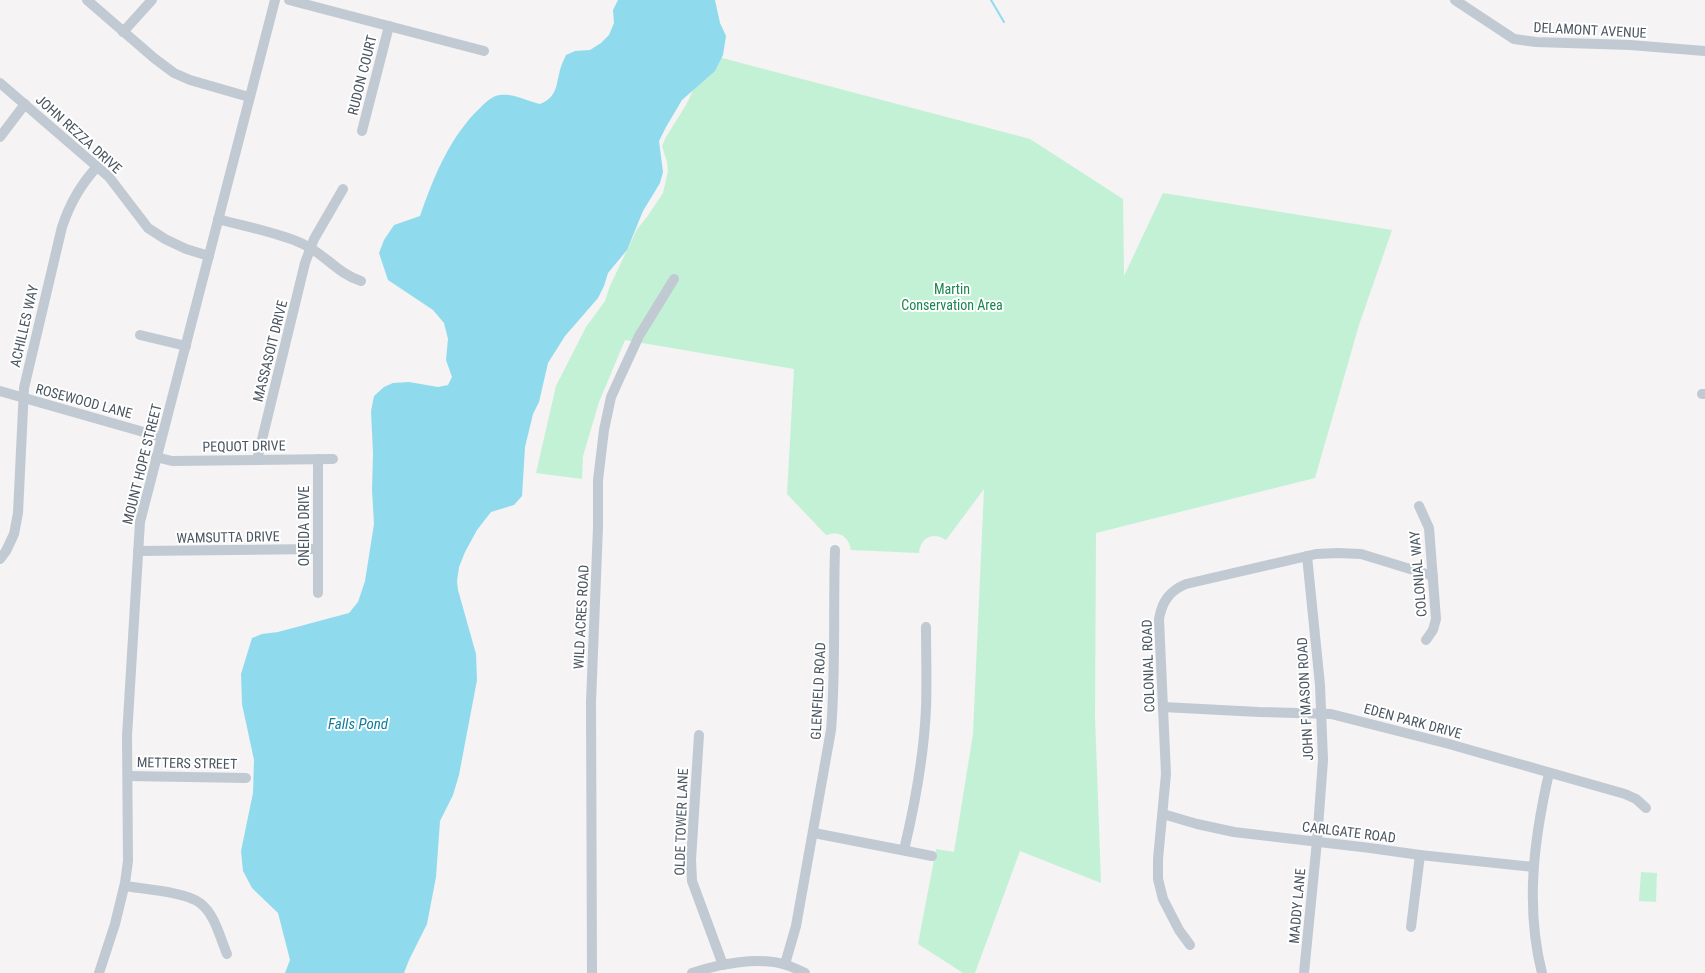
<svg xmlns="http://www.w3.org/2000/svg" width="1705" height="973" font-family="'Roboto Condensed',sans-serif">
	<style>
		.green { fill: #c3f1d5 }
		.water { fill: #90daee }
		.lines { fill: none; stroke-linecap: round; stroke-linejoin: round }
		.stream { stroke: #90daee; stroke-width: 2 }
		.minor { stroke: #c1cad2; stroke-width: 10 }
		.labels { text-anchor: middle; stroke-width: 4; stroke-linejoin: round; paint-order: stroke }
		.street-label { font-size: 14px; fill: #4a5661; stroke: #fff }
		.park-label { font-size: 14px; fill: #17864f; stroke: #fff }
		.water-label { font-size: 15px; font-style: italic; fill: #0c7c9b; stroke: #fff }
	</style>
	<rect width="100%" height="100%" fill="#f5f3f3"/>
	<g class="green">
		<path d="M707,54L1030,139L1123,199L1124,276L1163,193L1392,230L1359,325L1315,478L1096,533L1095,716L1101,883L1020,851L975,973H963L918,944L936,849L954,852L973,734L984,489L946,540C933,531 920,538 919,553L851,550C849,537 840,530 826,535L787,494L794,369L625,340L599,402L583,456L582,479L536,473L556,386L586,327L605,301L610,286L637,229L647,217L663,193L668,171L667,162L662,146L666,137L686,105L698,80Z"/>
		<polygon points="1641,872 1657,873 1656,902 1639,901"/>
	</g>
	<path class="water" d="M618,0H715L720,23L726,36L723,55L715,71L682,100L666,127L659,141L663,172L660,183L643,211L627,250L608,273L604,286L598,298L565,336L548,363L539,402L533,414L525,447L522,496L514,505L491,512L477,530L465,552L459,567L457,581L458,590L476,654L477,680L459,775L453,795L440,821L436,877L427,924L409,960L404,973H285L290,960L278,913L252,888L243,871L241,851L253,793L254,760L242,704L241,674L252,638L262,634L278,632L349,613L358,602L365,581L374,524L372,490L373,453L371,411L374,396L384,387L393,383L409,382L438,387L448,385L452,377L446,360L448,339L444,323L433,310L388,280L379,253L384,240L394,225L420,216C434,176 450,136 481,107C486,102 492,96 500,95C513,93 527,101 540,104C557,97 556,86 560,70C561,65 564,60 566,55L575,51L590,50L601,43L609,35L614,23L613,10Z"/>
	<g class="lines">
		<polyline class="stream" points="991,0 1004,22"/>
		<g class="minor">
			<polyline points="87,0 154,58 174,73 190,80 249,97"/>
			<polyline points="289,0 484,51"/>
			<polyline points="1455,0 1514,39 1536,42 1630,45 1705,51"/>
			<polyline points="123,32 152,0"/>
			<polyline points="0,83 109,177 148,228 165,239 186,249 209,256"/>
			<polyline points="362,131 389,26"/>
			<polyline points="0,137 25,104"/>
			<path d="M218,219C246,227 277,232 303,244C325,254 338,274 361,281"/>
			<polyline points="140,335 186,346"/>
			<polyline points="0,391 161,437"/>
			<polyline points="1702,394 1705,394"/>
			<polyline points="156,457 172,461 333,459"/>
			<polyline points="257,460 305,263 314,239 343,189"/>
			<polyline points="1419,506 1429,528 1436,619 1433,630 1426,640"/>
			<polyline points="138,551 318,549"/>
			<path d="M0,559L6,551L14,534L18,513L24,388L62,227C70,203 80,185 97,167"/>
			<polyline points="318,593 318,459"/>
			<polyline points="1163,707 1259,712 1331,714 1449,744 1625,794 1636,799 1646,808"/>
			<polyline points="699,735 691,860 692,881 723,965"/>
			<polyline points="128,776 246,778"/>
			<polyline points="1163,814 1197,824 1234,832 1370,848 1420,855 1534,867"/>
			<polyline points="814,833 932,856"/>
			<path d="M904,850C915,804 924,755 926,708C927,681 926,654 926,627"/>
			<path d="M125,886C143,889 187,892 200,903C215,914 220,938 227,954"/>
			<polyline points="1411,927 1420,855"/>
			<path d="M1190,945L1179,930L1163,899L1158,879V859L1166,774L1159,619C1162,602 1169,591 1186,584L1316,554L1338,553L1361,554L1433,576"/>
			<path d="M785,964L796,926L831,730C836,670 833,610 835,550"/>
			<polyline points="99,973 115,924 125,883 128,861 127,736 140,522 275,0"/>
			<polyline points="592,973 591,702 598,527 598,480 604,430 611,397 621,375 639,336 674,279"/>
			<path d="M692,973C719,964 759,956 786,965C793,967 799,970 805,973"/>
			<polyline points="1304,973 1317,841 1323,760 1320,685 1307,556"/>
			<path d="M1542,973C1525,906 1534,839 1549,773"/>
		</g>
	</g>
	<g class="labels">
		<g class="street-label">
			<text transform="translate(1590 30) rotate(3)" y="5">DELAMONT AVENUE</text>
			<text transform="translate(362 75) rotate(-76)" y="5">RUDON COURT</text>
			<text transform="translate(79 134) rotate(42)" y="5">JOHN REZZA DRIVE</text>
			<text transform="translate(24 326) rotate(-77)" y="5">ACHILLES WAY</text>
			<text transform="translate(270 351) rotate(-76)" y="5">MASSASOIT DRIVE</text>
			<text transform="translate(84 401) rotate(15)" y="5">ROSEWOOD LANE</text>
			<text transform="translate(244 446) rotate(-1)" y="5">PEQUOT DRIVE</text>
			<text transform="translate(142 464) rotate(-76)" y="5">MOUNT HOPE STREET</text>
			<text transform="translate(304 526) rotate(-90)" y="5">ONEIDA DRIVE</text>
			<text transform="translate(228 537) rotate(-1)" y="5">WAMSUTTA DRIVE</text>
			<text transform="translate(1418 574) rotate(-95)" y="5">COLONIAL WAY</text>
			<text transform="translate(581 617) rotate(-87)" y="5">WILD ACRES ROAD</text>
			<text transform="translate(1148 666) rotate(-92)" y="5">COLONIAL ROAD</text>
			<text transform="translate(818 691) rotate(-87)" y="5">GLENFIELD ROAD</text>
			<text transform="translate(1305 699) rotate(-93)" y="5">JOHN F MASON ROAD</text>
			<text transform="translate(1413 721) rotate(15)" y="5">EDEN PARK DRIVE</text>
			<text transform="translate(187 763) rotate(1)" y="5">METTERS STREET</text>
			<text transform="translate(681 822) rotate(-88)" y="5">OLDE TOWER LANE</text>
			<text transform="translate(1349 832) rotate(7)" y="5">CARLGATE ROAD</text>
			<text transform="translate(1297 906) rotate(-85)" y="5">MADDY LANE</text>
		</g>
		<g class="park-label">
			<text x="952" y="294">Martin<tspan x="952" dy="16">Conservation Area</tspan></text>
		</g>
		<g class="water-label">
			<text x="358" y="729">Falls Pond</text>
		</g>
	</g>
</svg>
